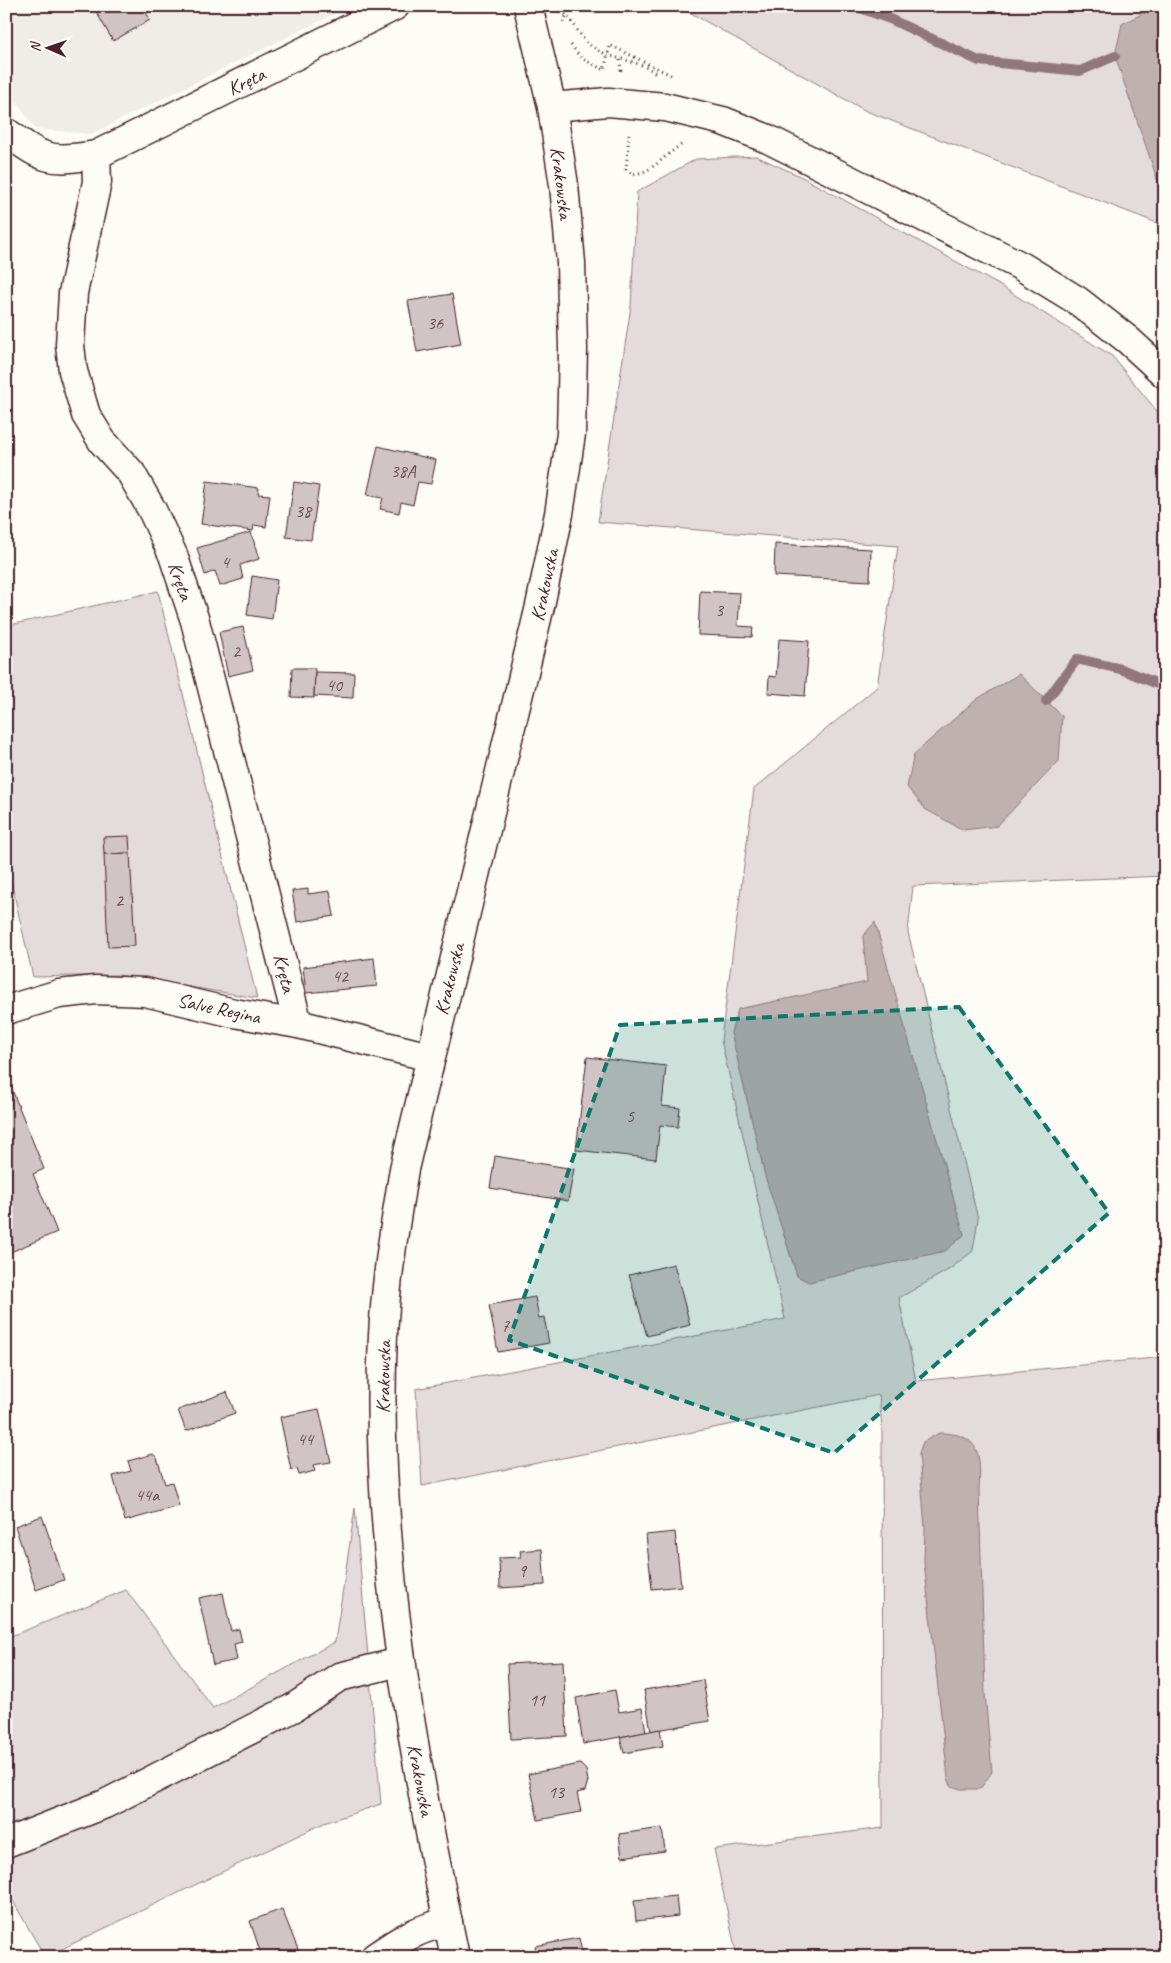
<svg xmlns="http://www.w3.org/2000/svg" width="1171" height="1963" font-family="Caveat,sans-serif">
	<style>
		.built { fill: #f0ece8 }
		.green { fill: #e3dcda; stroke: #967e82 }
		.water { fill: #c0b1b1; stroke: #91777b }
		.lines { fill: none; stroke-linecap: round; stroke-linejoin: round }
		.stream { stroke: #91777b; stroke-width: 10 }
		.building { fill: #d0c5c4; stroke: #4a1f2b }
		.minor-casing { stroke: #4a1f2b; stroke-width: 31 }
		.major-casing { stroke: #4a1f2b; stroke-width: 31 }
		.path { stroke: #4a1f2b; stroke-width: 3; stroke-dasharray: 1 4; stroke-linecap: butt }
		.minor { stroke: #fdfcf7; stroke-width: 28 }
		.major { stroke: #fdfcf7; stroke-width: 28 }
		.marked { fill: #0f766e; fill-opacity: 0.2; stroke: #0f766e; stroke-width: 4; stroke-dasharray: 10 6; stroke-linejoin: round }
		.labels { text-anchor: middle; stroke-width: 4; stroke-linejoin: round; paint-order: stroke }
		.number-label { font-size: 18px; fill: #6c4851 }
		.street-label { font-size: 20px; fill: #4a1f2b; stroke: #fdfcf7 }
	</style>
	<rect width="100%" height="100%" fill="#fdfcf7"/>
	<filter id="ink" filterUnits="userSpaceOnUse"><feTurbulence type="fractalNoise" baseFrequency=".02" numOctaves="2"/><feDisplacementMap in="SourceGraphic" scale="10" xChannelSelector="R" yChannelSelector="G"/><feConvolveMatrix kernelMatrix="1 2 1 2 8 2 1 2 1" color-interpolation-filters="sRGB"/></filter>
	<g filter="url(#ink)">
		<polygon class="built" points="6,6 350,6 91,134 35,129 6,86"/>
		<g class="green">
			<polygon points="678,6 1165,6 1165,226 866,111"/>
			<polygon points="756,156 802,177 999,285 1112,356 1165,421 1165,876 913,886 908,932 978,1219 973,1251 950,1269 899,1298 916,1381 1165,1357 1165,1957 737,1957 714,1849 883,1828 882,1429 879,1395 422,1486 416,1389 785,1319 721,1040 754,789 877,687 898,546 598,522 631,306 637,192 696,159"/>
			<polygon points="158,591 257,998 117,975 33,977 6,859 6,626"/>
			<polygon points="355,1508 381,1804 324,1823 45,1957 6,1889 6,1638 126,1590 213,1708 335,1642"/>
		</g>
		<g class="water">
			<polygon points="1157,6 1165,6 1165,202 1115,56 1122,24"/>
			<polygon points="1019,674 1062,716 1059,761 997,826 963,830 925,809 907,787 914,754 977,699"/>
			<polygon points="875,922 964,1235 945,1251 809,1282 797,1276 765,1176 731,1032 738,1009 867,982 863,936"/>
			<path d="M939,1433C981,1433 981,1455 979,1490L985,1693L992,1772L980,1789H961L951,1786L948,1778L924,1562L925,1528L919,1453L923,1442Z"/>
		</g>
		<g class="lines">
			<g class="stream">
				<polyline points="855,6 890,19 979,61 1080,71 1115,56"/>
				<polyline points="1046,701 1077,659 1121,669 1165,687"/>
			</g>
		</g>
		<g class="building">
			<polygon points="98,6 143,6 150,20 113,41 94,8"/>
			<polygon points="452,294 461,344 417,352 408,301"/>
			<polygon points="378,446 436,460 431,484 418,482 413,505 401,502 399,513 380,509 383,498 367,495"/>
			<polygon points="207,481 259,488 258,494 270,495 266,527 254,525 253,531 201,524"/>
			<polygon points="294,482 319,486 311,540 286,537"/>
			<polygon points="251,532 259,559 240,565 243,579 220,586 215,571 205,575 197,548"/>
			<polygon points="775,544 871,549 870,581 774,576"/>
			<polygon points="252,576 277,580 272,619 247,615"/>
			<polygon points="700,591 740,593 738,626 753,627 752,637 698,635"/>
			<polygon points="243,627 253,670 228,676 219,632"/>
			<polygon points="779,639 809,641 805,696 768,693 769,676 776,677"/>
			<polygon points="292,668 315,668 314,698 291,697"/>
			<polygon points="315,672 354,673 353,698 314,696"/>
			<polygon points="129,836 130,853 104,854 103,837"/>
			<polygon points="130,853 135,946 108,947 104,854"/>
			<polygon points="308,889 308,894 330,891 334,916 297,922 292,891"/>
			<polygon points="374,958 377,986 306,993 303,967"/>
			<polygon points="587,1057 666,1066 662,1106 680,1108 678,1127 660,1125 656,1159 576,1150"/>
			<polygon points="6,1075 44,1169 33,1174 57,1232 6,1254"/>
			<polygon points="495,1156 574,1169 568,1201 490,1188"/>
			<polygon points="674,1264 690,1325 647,1336 629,1275"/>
			<polygon points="535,1297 539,1318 544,1317 549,1343 498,1352 489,1305"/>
			<polygon points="227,1392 235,1413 186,1431 178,1410"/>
			<polygon points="319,1409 331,1462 313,1465 315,1471 299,1475 297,1469 291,1470 280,1417"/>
			<polygon points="153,1454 157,1458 165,1484 172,1482 179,1506 125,1521 113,1476 131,1471 128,1461"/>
			<polygon points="42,1516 64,1580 36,1590 15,1526"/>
			<polygon points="675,1532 681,1586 652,1589 646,1535"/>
			<polygon points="542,1549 545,1585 500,1588 499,1558 521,1557 520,1551"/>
			<polygon points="223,1593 231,1631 239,1629 242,1642 234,1644 237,1660 213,1665 199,1598"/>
			<polygon points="563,1661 567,1736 511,1739 507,1664"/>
			<polygon points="703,1680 710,1721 651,1731 644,1690"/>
			<polygon points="615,1690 619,1712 642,1708 646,1732 583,1744 576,1698"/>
			<polygon points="660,1729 663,1746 624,1753 620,1737"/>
			<polygon points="580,1764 586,1770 588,1781 585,1791 577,1793 581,1812 538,1820 528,1774"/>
			<polygon points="662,1828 665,1851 622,1857 619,1834"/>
			<polygon points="676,1896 678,1916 636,1921 634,1900"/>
			<polygon points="282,1909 301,1957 262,1957 250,1921"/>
			<polygon points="579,1938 583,1957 537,1957 535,1946"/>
		</g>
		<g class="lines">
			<defs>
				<g id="minor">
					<polyline points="552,107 608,102 665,107 723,121 768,139 1021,266 1078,301 1128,340 1165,374"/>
					<path d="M6,132C45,160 48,162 96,155L395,6"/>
					<polyline points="96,155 97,182 73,293 70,345 73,371 86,415 102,441 131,473 152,510 173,555 195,621 298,1024"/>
					<polyline points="6,1010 59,994 96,990 145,992 234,1013 298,1024 430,1057"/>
					<polyline points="6,1843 105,1804 293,1708 339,1677 400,1662"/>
					<path d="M375,1957C401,1939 417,1929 448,1922"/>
				</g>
				<path id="major" d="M455,1957C413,1753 373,1544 383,1335C386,1279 395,1224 404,1169L540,606L559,514L571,434L573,349L571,263L564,185L552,107L528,6"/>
			</defs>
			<use href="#minor" class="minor-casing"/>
			<use href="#major" class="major-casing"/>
			<g class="path">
				<path d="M561,11C576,21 578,38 594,48C614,61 640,59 658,75"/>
				<polyline points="563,22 567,15 565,6"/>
				<polyline points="571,45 581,58 604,70 610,45 671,75"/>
				<polyline points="620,60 621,73"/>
				<path d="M629,134L626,169L632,174C654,173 664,154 683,144"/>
			</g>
			<use href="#minor" class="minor"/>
			<use href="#major" class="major"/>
		</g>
	</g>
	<path class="marked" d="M959,1007L1109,1213L834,1453L509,1340L620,1025Z"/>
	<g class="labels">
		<g class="number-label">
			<text x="435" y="329">36</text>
			<text x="403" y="477">38A</text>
			<text x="303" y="517">38</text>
			<text x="225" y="568">4</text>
			<text x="719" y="616">3</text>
			<text x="236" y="657">2</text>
			<text x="334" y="691">40</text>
			<text x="119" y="906">2</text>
			<text x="340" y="982">42</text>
			<text x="630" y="1122">5</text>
			<text x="505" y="1332">7</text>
			<text x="305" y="1445">44</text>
			<text x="147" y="1501">44a</text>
			<text x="522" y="1577">9</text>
			<text x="537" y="1706">11</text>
			<text x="556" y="1798">13</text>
		</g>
		<g class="street-label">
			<text transform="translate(246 81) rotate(-26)" y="7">Kręta</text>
			<text transform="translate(562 183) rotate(83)" y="7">Krakowska</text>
			<text transform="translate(181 581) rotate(71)" y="7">Kręta</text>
			<text transform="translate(544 585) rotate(-78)" y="7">Krakowska</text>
			<text transform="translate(285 973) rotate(76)" y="7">Kręta</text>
			<text transform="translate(449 979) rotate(-76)" y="7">Krakowska</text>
			<text transform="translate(219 1008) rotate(12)" y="7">Salve Regina</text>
			<text transform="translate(383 1377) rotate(-89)" y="7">Krakowska</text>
			<text transform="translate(421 1780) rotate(79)" y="7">Krakowska</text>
		</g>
	</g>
	<rect width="1171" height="1963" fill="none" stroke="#fdfcf7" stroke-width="25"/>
	<rect x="12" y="12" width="1146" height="1938" fill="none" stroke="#4a1f2b" stroke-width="2" filter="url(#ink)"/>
	<g transform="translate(48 48) rotate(272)" stroke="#fdfcf7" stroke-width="4" paint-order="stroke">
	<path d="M0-4L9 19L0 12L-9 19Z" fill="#4a1f2b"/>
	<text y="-8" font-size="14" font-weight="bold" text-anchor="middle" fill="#4a1f2b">N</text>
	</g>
</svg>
